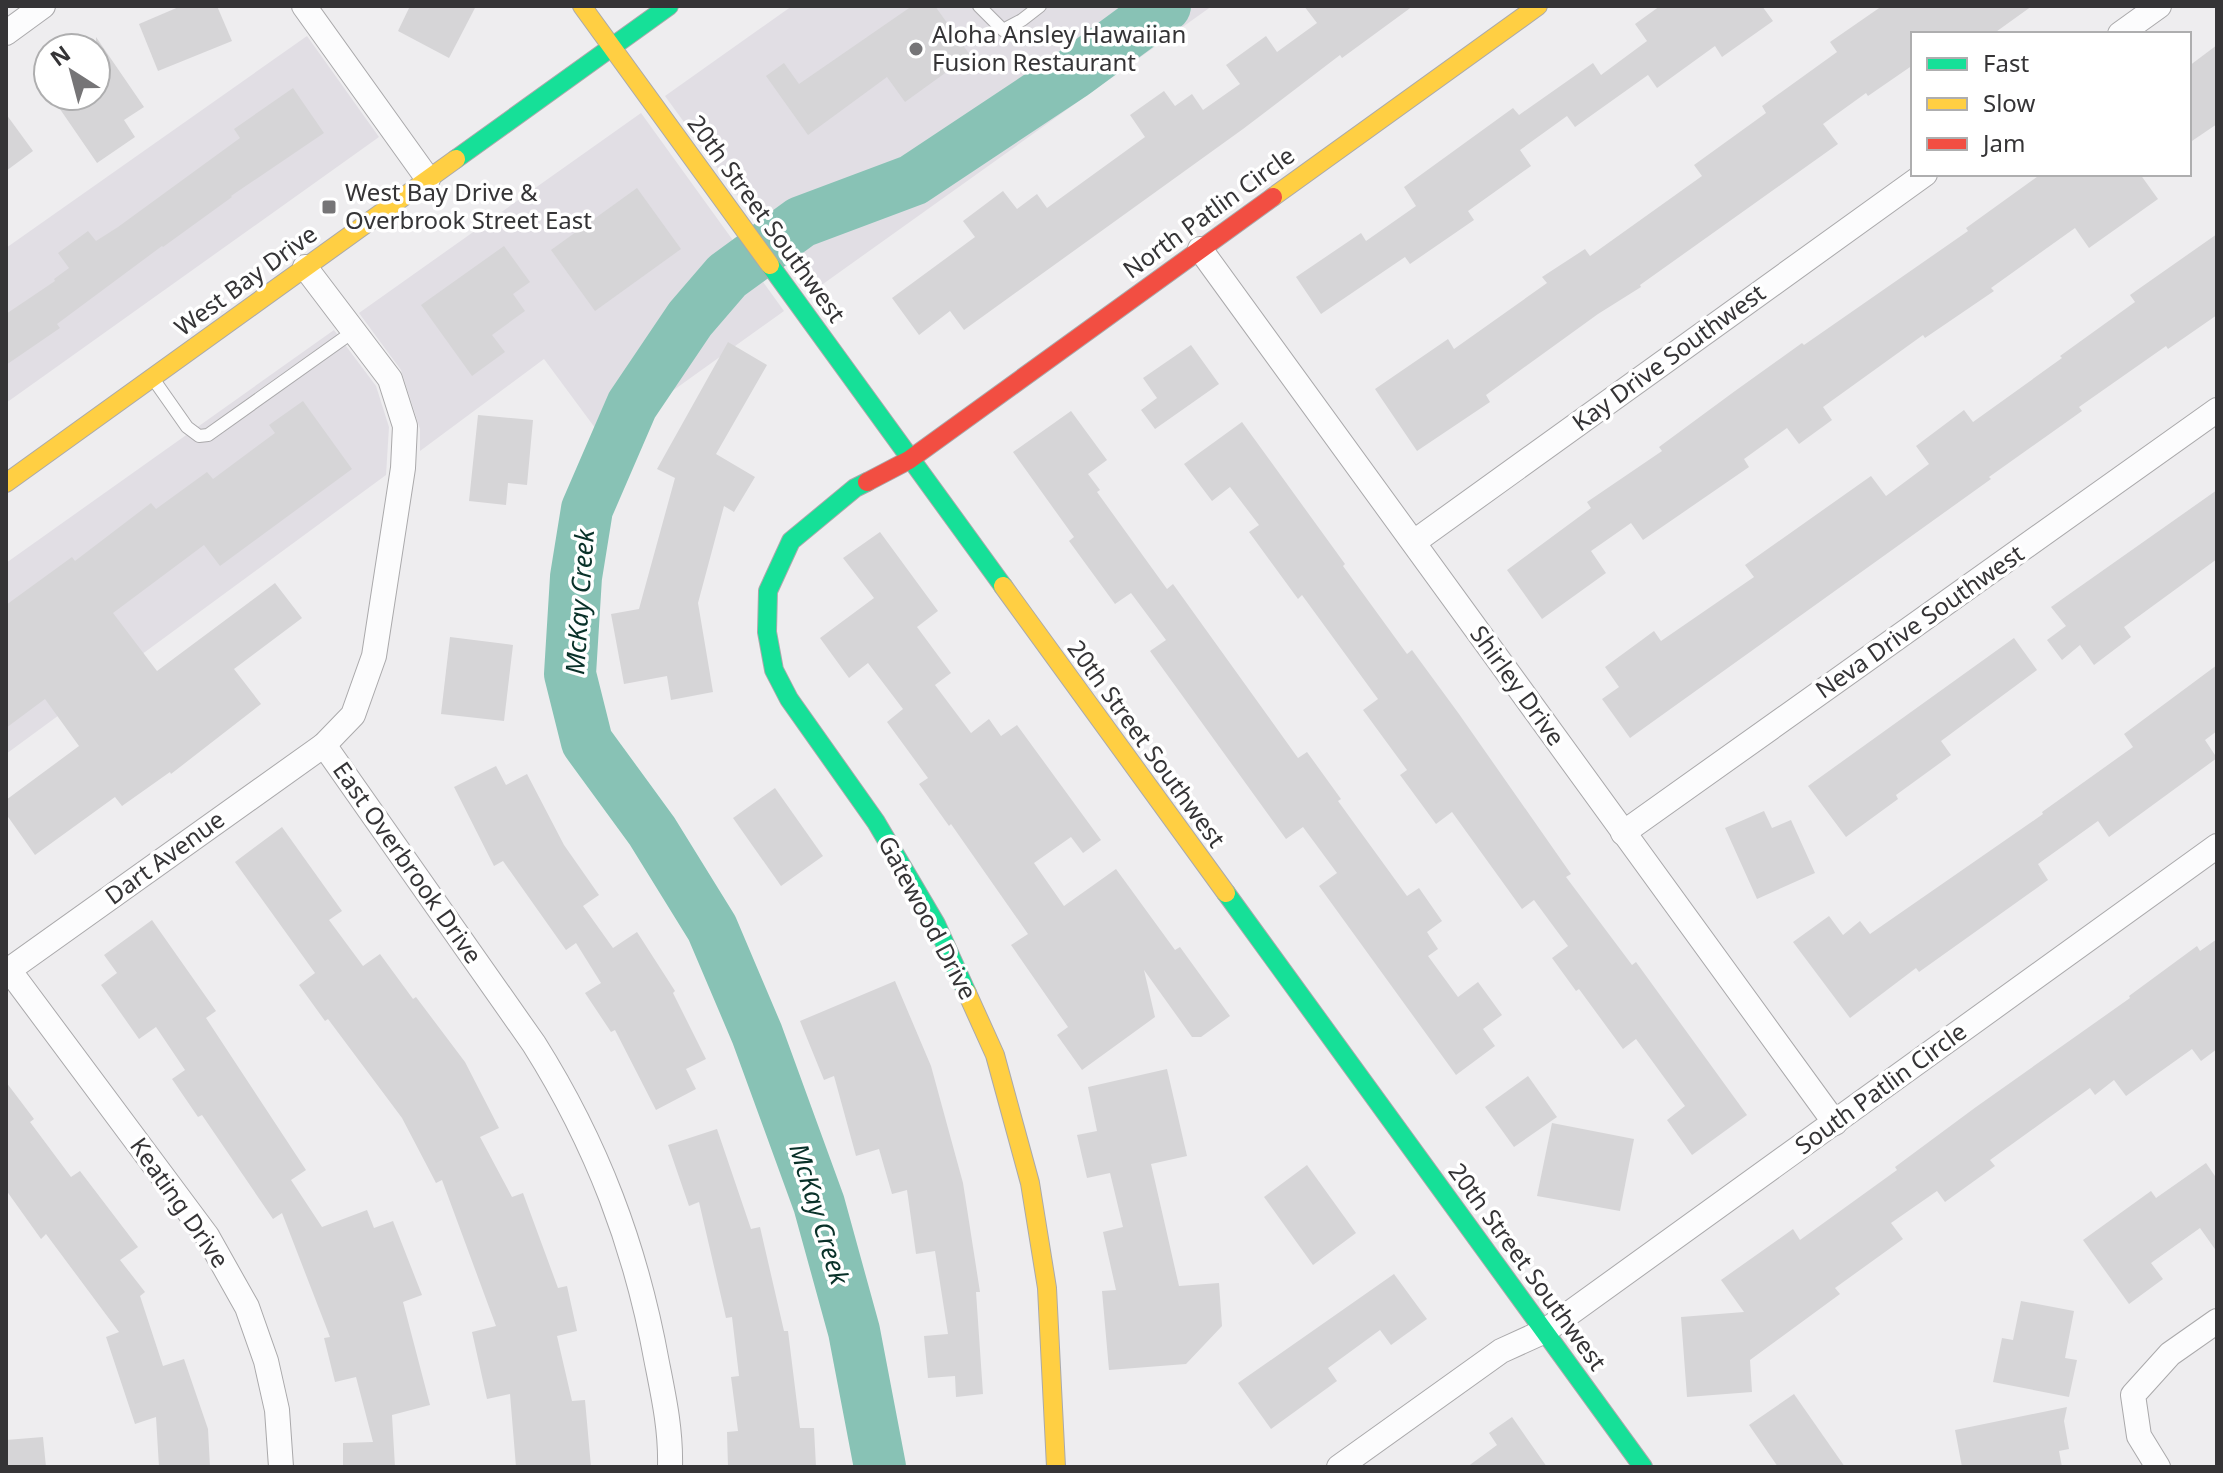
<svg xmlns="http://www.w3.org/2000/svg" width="2223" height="1473" font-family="'Noto Sans',sans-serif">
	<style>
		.built { fill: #e1dee4 }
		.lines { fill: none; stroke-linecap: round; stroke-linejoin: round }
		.river { stroke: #88c2b5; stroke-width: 52 }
		.building { fill: #d6d5d7 }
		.lane-casing { stroke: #aaa9ab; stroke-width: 14 }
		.street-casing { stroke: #aaa9ab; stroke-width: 26 }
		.fast-casing { stroke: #aaa9ab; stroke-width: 20 }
		.slow-casing { stroke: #aaa9ab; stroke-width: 20 }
		.jam-casing { stroke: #aaa9ab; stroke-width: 20 }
		.lane { stroke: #fcfcfd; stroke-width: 12 }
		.street { stroke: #fcfcfd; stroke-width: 24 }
		.fast { stroke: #16e098; stroke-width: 18 }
		.slow { stroke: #ffcf43; stroke-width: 18 }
		.jam { stroke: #f24e42; stroke-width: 18 }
		.poi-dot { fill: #767577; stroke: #fff; stroke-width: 3 }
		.labels { text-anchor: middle; stroke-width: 7; stroke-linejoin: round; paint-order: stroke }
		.poi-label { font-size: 24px; fill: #353436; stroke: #fff; text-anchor: start }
		.street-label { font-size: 24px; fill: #353436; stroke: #fff }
		.water-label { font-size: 26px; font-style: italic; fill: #093129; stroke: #fff }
	</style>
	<rect width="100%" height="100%" fill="#eeedef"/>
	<g class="built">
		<polygon points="792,6 1212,6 809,294 665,96"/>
		<polygon points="307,36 379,137 6,403 6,248"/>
		<polygon points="641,113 784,311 604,440 544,359 420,451 420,429 401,370 359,313"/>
		<polygon points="334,330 376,386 389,427 386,475 6,754 6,563"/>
	</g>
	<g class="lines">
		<polyline class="river" points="880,1467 854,1331 819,1204 757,1034 712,928 652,831 587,742 570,674 576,577 587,509 632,405 690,319 727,276 801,222 913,180 1074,73 1165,6"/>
	</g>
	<g class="building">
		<polygon points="181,6 217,6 232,41 158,71 139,24"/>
		<polygon points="410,6 476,6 449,58 398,31"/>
		<polygon points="912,6 935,6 970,55 905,102 887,77 808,135 766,76 784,63 799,84"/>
		<polygon points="1304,6 1413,6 1342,58 1340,55 1243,129 964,330 950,311 919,335 892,298 975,237 963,221 1003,191 1017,209 1037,194 1047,208 1145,137 1130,115 1164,91 1175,106 1192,94 1203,110 1240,84 1226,65 1266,36 1277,52 1317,23"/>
		<polygon points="1660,6 1762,6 1773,21 1722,57 1715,46 1657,88 1648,75 1575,127 1567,116 1520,150 1531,166 1468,211 1474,220 1410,264 1405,257 1321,314 1296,277 1361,233 1366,241 1416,206 1404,187 1513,108 1519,115 1593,63 1601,75 1647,41 1635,24"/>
		<polygon points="1882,6 2032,6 1993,34 1913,34 1913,65 1868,96 1866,93 1823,124 1838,144 1640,285 1641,287 1598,314 1486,395 1490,402 1417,451 1375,389 1448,339 1454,349 1547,283 1542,277 1585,249 1590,256 1702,176 1694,165 1766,113 1762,106 1837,52 1830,42"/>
		<polygon points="96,37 144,107 124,120 135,137 97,163 51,96 96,96"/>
		<polygon points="2217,45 2217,124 2189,143 2189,66"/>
		<polygon points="293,88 324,133 231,196 232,197 163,247 162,246 57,324 60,328 6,365 6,314 55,281 54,279 69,268 58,253 88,231 96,241 118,227 240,138 234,129"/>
		<polygon points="6,114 33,151 6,171"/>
		<polygon points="2041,174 2140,174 2158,199 2089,248 2075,228 1991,288 1994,291 1925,338 1923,335 1823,407 1832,420 1799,444 1787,428 1744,459 1749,467 1643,540 1631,523 1591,551 1606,573 1542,619 1507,570 1591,508 1587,502 1662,451 1659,447 1735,391 1802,343 1804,345 1968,231 1966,228"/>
		<polygon points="637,188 681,249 595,311 551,250"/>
		<polygon points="2217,234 2217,315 2168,349 2166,346 2079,407 2082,411 1989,477 1991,479 1630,738 1602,699 1619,687 1605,667 1654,631 1661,641 1754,577 1745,565 1871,476 1886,496 1929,464 1916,446 1964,410 1973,422 2062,358 2060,356 2135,302 2130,295"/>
		<polygon points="504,246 530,282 513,294 525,311 492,335 505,352 472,376 421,305"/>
		<polygon points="728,342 767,365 716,454 755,477 734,512 724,506 698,603 713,692 671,700 667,676 624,684 611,614 639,609 675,478 657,469"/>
		<polygon points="1191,345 1219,384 1155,429 1141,410 1157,398 1143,378"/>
		<polygon points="303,401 352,469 220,566 204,545 113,613 157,671 275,583 302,618 234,669 261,704 171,774 170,772 122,806 115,797 35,855 6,814 6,800 79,746 45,699 6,728 6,605 72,557 75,561 151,503 156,509 207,472 213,479 275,433 269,425"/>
		<polygon points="1071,411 1107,460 1088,474 1100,490 1097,492 1167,589 1173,584 1298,758 1307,752 1341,799 1338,801 1407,896 1419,888 1442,921 1427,932 1438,949 1428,956 1458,997 1478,982 1502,1015 1483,1029 1495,1046 1456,1075 1319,886 1337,873 1303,827 1286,839 1150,651 1166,640 1131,593 1115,604 1069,541 1074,537 1013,452"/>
		<polygon points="478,415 533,420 527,485 508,483 506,505 469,501"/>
		<polygon points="1242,422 1345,564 1343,566 1407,654 1412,650 1459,714 1571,874 1566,877 1632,965 1636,962 1747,1115 1692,1155 1667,1120 1685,1106 1636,1039 1623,1049 1579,989 1576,991 1552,958 1568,946 1534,900 1522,909 1452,812 1436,824 1400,775 1407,770 1363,710 1378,699 1302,595 1298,599 1249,532 1259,525 1230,487 1212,501 1184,464"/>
		<polygon points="2217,490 2217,559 2124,627 2131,637 2094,665 2080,645 2062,660 2047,640 2066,626 2051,607"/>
		<polygon points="880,532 938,611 917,627 951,673 935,685 971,733 989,719 1001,736 1017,725 1101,840 1083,853 1071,837 1034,863 1064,906 1116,869 1175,950 1180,947 1230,1016 1201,1037 1192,1037 1144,970 1155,1017 1082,1070 1057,1035 1068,1027 1011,945 1028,934 951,824 949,826 919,784 928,778 887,722 903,709 868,663 849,678 820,638 874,598 843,558"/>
		<polygon points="450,637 513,645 504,721 441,714"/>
		<polygon points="2014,638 2037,670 1941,741 1951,755 1896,795 1898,799 1846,837 1808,786"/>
		<polygon points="2217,665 2217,731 2205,740 2217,758 2109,837 2098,821 2038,864 2048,880 1919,972 1916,968 1850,1018 1793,942 1829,916 1843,935 1860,921 1870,934 2043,814 2042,812 2133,747 2124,734"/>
		<polygon points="496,766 506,785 527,774 564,845 599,895 583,906 613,948 637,932 675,991 673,993 706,1059 686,1069 696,1089 656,1110 615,1030 611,1032 585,993 601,983 576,943 566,950 503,861 494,866 454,787"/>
		<polygon points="775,788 823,856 781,886 733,818"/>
		<polygon points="1764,811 1772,828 1791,820 1815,873 1757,899 1725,828"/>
		<polygon points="282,827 342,911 329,920 363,966 380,954 413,999 416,997 465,1062 499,1128 480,1137 512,1197 523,1193 558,1288 567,1286 577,1331 557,1336 572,1401 585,1400 591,1467 516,1467 510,1394 487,1399 472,1332 496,1326 442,1180 436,1183 402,1118 328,1019 325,1021 299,985 315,973 235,862"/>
		<polygon points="152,920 216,1011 206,1018 306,1170 291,1180 322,1227 367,1210 374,1228 393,1221 422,1295 403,1302 430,1405 392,1415 395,1467 343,1467 343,1443 373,1442 356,1377 335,1382 324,1338 330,1337 282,1213 273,1219 202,1115 198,1117 172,1079 185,1070 156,1027 139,1039 101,985 117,973 104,955"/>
		<polygon points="2217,939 2217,1049 2201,1061 2192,1049 2126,1096 2114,1080 2095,1095 2090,1088 1990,1160 1995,1166 1945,1202 1937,1191 1891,1223 1903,1239 1835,1288 1840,1294 1750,1360 1752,1392 1687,1397 1681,1317 1744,1312 1721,1280 1793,1229 1800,1240 1897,1170 1895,1167 1976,1107 2130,998 2129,996 2197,946 2200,951"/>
		<polygon points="895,981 931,1066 963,1183 980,1292 976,1292 983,1394 956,1397 955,1376 928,1378 924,1336 948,1334 935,1251 916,1254 907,1190 892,1194 879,1149 856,1156 834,1076 824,1080 800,1021"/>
		<polygon points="1167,1069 1187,1156 1151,1164 1179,1286 1219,1283 1222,1326 1186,1364 1109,1370 1102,1291 1116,1290 1103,1232 1123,1227 1110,1173 1087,1178 1077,1135 1097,1131 1088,1087"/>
		<polygon points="1528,1076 1557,1117 1514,1147 1485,1107"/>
		<polygon points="6,1082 34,1119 30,1122 71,1177 80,1171 138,1247 120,1260 145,1292 140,1296 163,1366 184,1359 208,1429 210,1467 159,1467 156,1417 135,1424 106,1337 119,1332 46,1234 41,1239 6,1190"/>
		<polygon points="1552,1123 1634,1139 1620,1211 1537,1196"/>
		<polygon points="717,1129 751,1229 760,1227 784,1331 788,1331 800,1428 814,1428 816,1467 728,1467 727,1432 738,1431 731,1377 739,1376 732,1317 726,1318 699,1202 689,1206 668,1145"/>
		<polygon points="2206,1163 2217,1179 2217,1252 2200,1228 2151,1263 2163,1279 2129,1304 2083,1240 2151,1191 2156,1198"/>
		<polygon points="1307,1165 1356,1233 1313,1265 1264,1197"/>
		<polygon points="1394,1274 1427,1319 1391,1345 1380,1330 1328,1368 1337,1381 1271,1429 1238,1383"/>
		<polygon points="2021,1301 2074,1311 2065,1358 2077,1360 2069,1397 1993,1382 2002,1338 2013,1340"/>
		<polygon points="1794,1394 1845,1467 1778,1467 1749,1425"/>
		<polygon points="2067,1407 2064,1421 2069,1449 2059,1451 2062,1467 1962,1467 1955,1430"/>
		<polygon points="1512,1417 1547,1467 1467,1467 1497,1445 1489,1433"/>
		<polygon points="43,1437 46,1467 6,1467 6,1440"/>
	</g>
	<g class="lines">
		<defs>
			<g id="lane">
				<polyline points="979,6 1003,30 1022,20 1040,6"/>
				<polyline points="154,380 187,427 199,436 208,435 354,331"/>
			</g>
			<g id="street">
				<polyline points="304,6 428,179"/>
				<polyline points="6,33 43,6"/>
				<polyline points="2120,34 2159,6"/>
				<polyline points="1200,249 1835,1123"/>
				<polyline points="1414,542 1925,174"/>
				<path d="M324,745L534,1044C597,1144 636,1247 657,1363C664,1398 671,1431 670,1467"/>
				<polyline points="1623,833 2217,410"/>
				<polyline points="9,970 207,1236 247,1307 266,1361 277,1410 281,1467"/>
				<polyline points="6,972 324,745 353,715 374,656 403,468 405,426 390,379 305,267"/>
				<polyline points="1339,1467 1501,1351 1545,1331 2217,846"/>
				<polyline points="2158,1467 2139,1436 2133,1395 2170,1354 2217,1321"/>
			</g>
			<g id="fast">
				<polyline points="456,159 669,6"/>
				<polyline points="770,265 1003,586"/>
				<polyline points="867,482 855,488 791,541 768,591 767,632 774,670 789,699 876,822 936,924 967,993"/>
				<polyline points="1226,893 1643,1467"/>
			</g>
			<g id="slow">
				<polyline points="582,6 770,265"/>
				<polyline points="1273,197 1538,6"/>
				<polyline points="6,483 456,159"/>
				<polyline points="1003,586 1226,893"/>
				<polyline points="967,993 995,1055 1030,1183 1047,1288 1056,1467"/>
			</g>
			<polyline id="jam" points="867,482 909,460 1273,197"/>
		</defs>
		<use href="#lane" class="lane-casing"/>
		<use href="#street" class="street-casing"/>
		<use href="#fast" class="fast-casing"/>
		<use href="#slow" class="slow-casing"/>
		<use href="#jam" class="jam-casing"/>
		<use href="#lane" class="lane"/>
		<use href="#street" class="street"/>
		<use href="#fast" class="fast"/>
		<use href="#slow" class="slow"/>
		<use href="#jam" class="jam"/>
	</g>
	<g class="poi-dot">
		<circle cx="916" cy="49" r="8"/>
		<rect x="321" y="199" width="16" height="16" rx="4"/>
	</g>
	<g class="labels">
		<g class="poi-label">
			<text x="932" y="43">Aloha Ansley Hawaiian<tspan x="932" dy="28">Fusion Restaurant</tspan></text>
			<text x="345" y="201">West Bay Drive &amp;<tspan x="345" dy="28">Overbrook Street East</tspan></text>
		</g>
		<g class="street-label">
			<text transform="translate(1209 213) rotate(-36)" y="8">North Patlin Circle</text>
			<text transform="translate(766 219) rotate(54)" y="8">20th Street Southwest</text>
			<text transform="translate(246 281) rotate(-36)" y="8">West Bay Drive</text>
			<text transform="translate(1669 358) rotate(-36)" y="8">Kay Drive Southwest</text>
			<text transform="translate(1920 622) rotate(-35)" y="8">Neva Drive Southwest</text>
			<text transform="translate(1517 686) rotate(54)" y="8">Shirley Drive</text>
			<text transform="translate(1146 744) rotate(54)" y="8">20th Street Southwest</text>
			<text transform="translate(165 858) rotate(-36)" y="8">Dart Avenue</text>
			<text transform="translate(407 863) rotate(55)" y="8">East Overbrook Drive</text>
			<text transform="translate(927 918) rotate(62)" y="8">Gatewood Drive</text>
			<text transform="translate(1881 1089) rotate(-36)" y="8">South Patlin Circle</text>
			<text transform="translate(179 1203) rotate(55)" y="8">Keating Drive</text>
			<text transform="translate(1527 1267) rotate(54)" y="8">20th Street Southwest</text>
		</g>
		<g class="water-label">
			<text transform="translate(580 602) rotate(-86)" y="9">McKay Creek</text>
			<text transform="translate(819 1214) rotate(73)" y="9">McKay Creek</text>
		</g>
	</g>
	<rect width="2223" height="1473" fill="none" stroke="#353436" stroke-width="16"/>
	<rect x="1911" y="32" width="280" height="144" fill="#ffffff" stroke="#aeaeaf" stroke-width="2"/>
	<rect x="1927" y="58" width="40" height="12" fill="#16e098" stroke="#aeaeaf" stroke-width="2"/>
	<text x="1983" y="72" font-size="24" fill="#353436">Fast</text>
	<rect x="1927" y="98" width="40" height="12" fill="#ffcf43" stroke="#aeaeaf" stroke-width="2"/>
	<text x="1983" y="112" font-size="24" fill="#353436">Slow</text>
	<rect x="1927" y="138" width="40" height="12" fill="#f24e42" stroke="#aeaeaf" stroke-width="2"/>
	<text x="1983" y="152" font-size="24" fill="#353436">Jam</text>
	<g transform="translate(72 72) rotate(324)"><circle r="38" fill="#ffffff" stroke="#aeaeaf" stroke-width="2"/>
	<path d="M0-6L14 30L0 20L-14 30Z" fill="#767577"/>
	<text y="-12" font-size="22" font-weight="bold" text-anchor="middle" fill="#353436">N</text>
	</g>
</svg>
